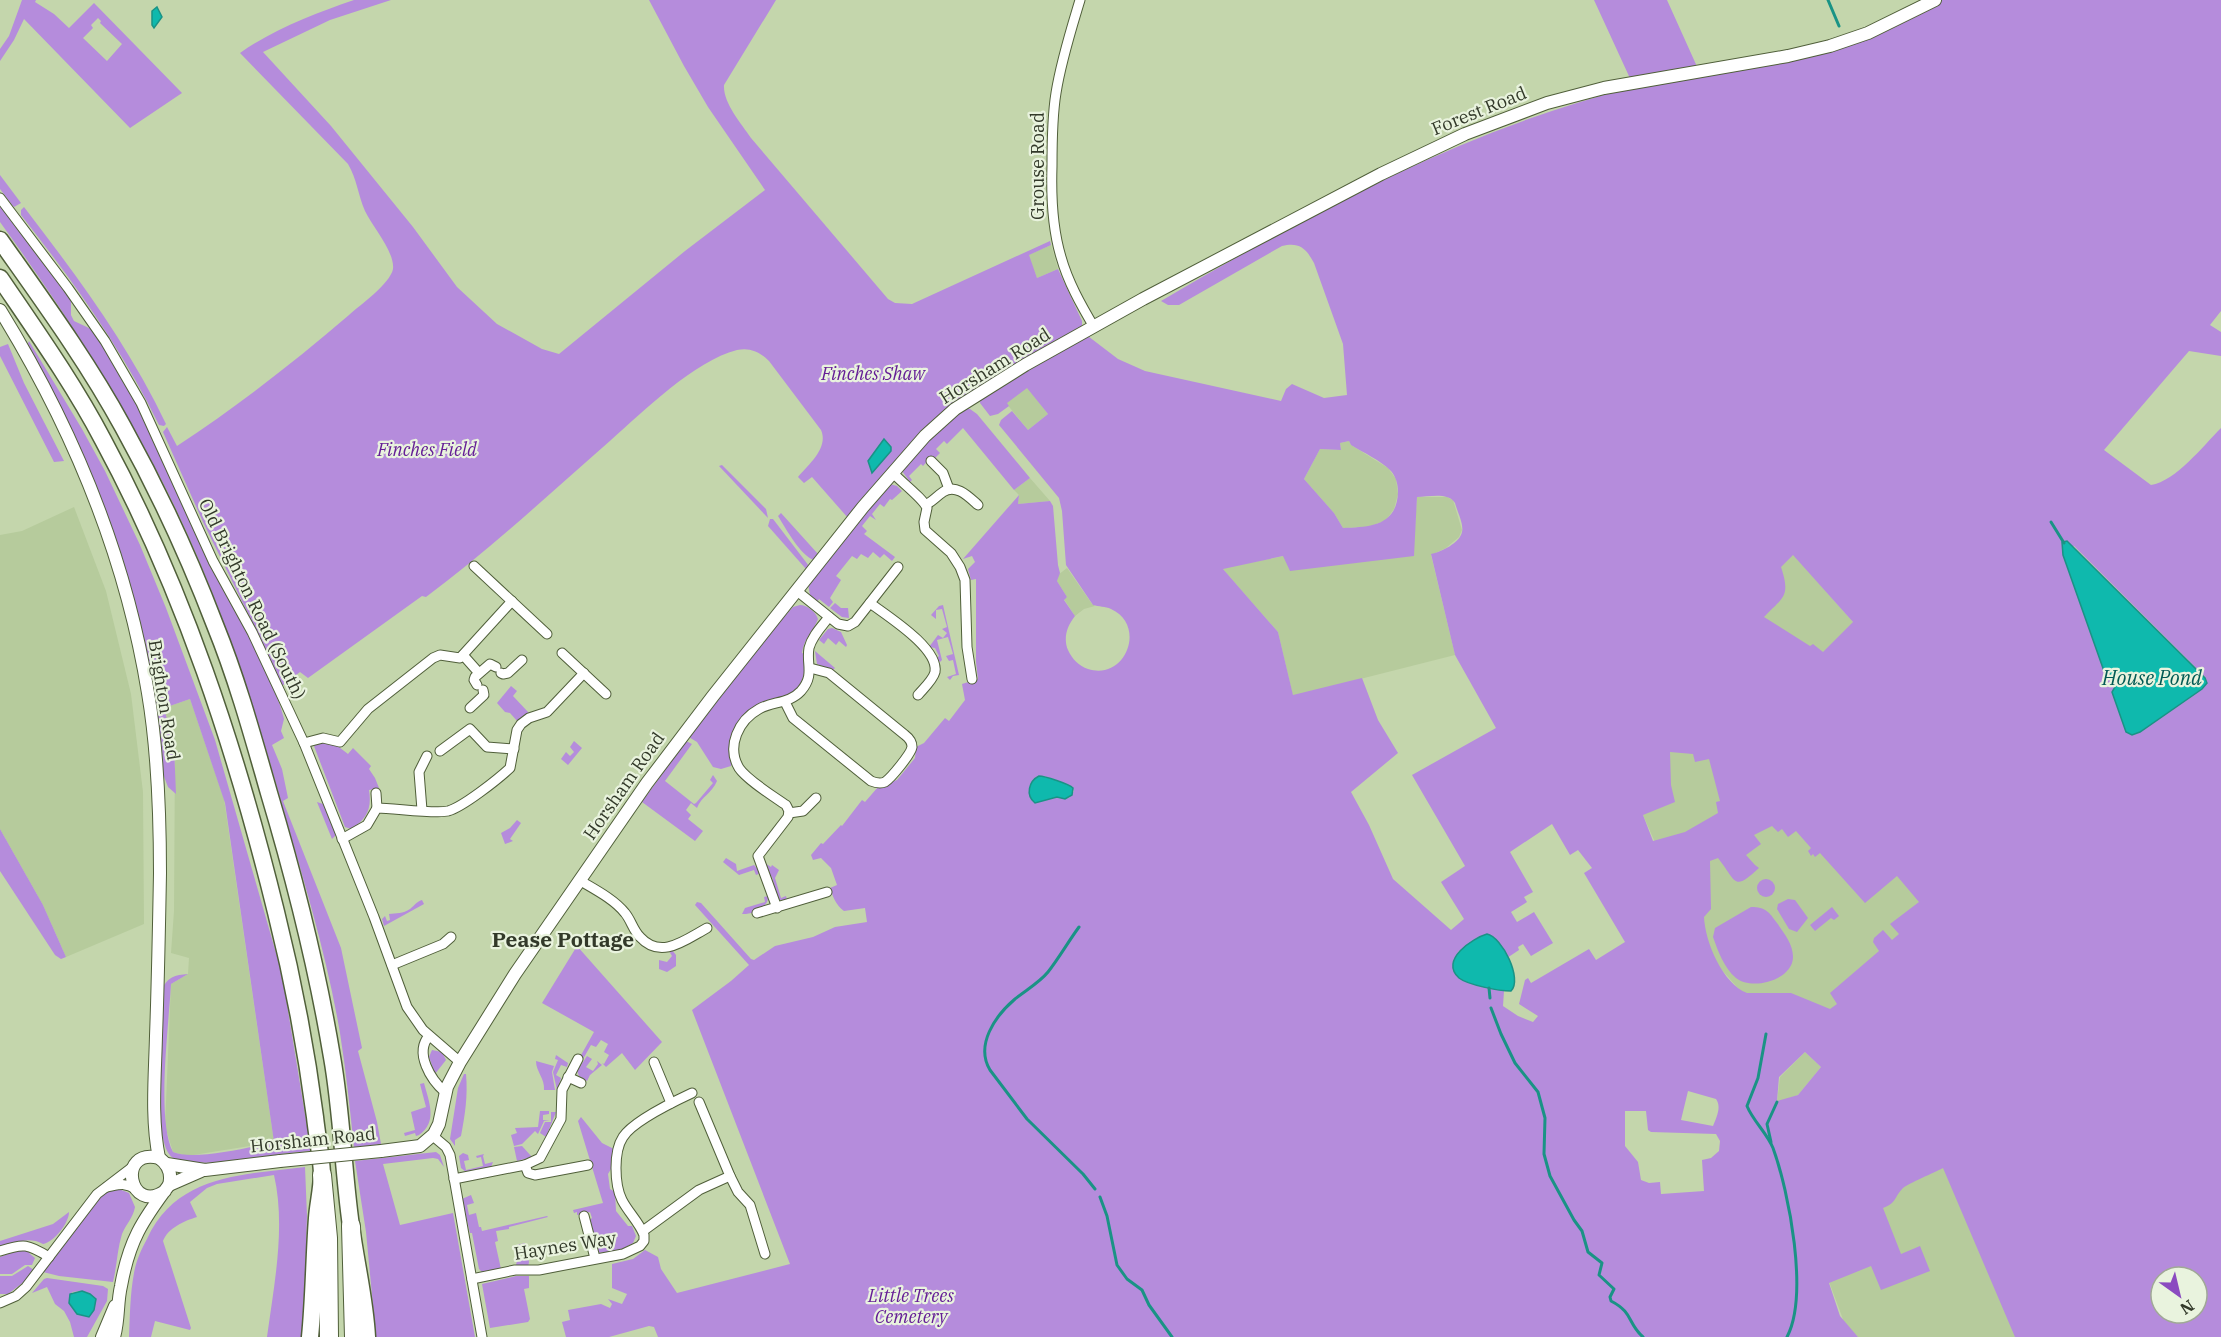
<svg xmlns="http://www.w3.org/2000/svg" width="2221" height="1337" font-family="'IBM Plex Serif',serif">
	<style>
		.built { fill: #b6cb9c }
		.green { fill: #b58cdc; fill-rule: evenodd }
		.water { fill: #0fb9ad; stroke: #1a9385; stroke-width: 1.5 }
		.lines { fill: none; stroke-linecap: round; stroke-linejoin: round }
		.stream { stroke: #1a9385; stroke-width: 3 }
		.minor-casing { stroke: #505f3a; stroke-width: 11 }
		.tertiary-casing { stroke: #505f3a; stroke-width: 14 }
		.trunk-casing { stroke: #505f3a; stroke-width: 19 }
		.motorway-casing { stroke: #505f3a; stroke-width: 20 }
		.minor { stroke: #fff; stroke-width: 9 }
		.tertiary { stroke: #fff; stroke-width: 12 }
		.trunk { stroke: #fff; stroke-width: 16 }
		.motorway { stroke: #fff; stroke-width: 18 }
		.tertiary-bridge-casing { stroke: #505f3a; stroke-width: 14; stroke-linecap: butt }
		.tertiary-bridge { stroke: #fff; stroke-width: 12 }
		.labels { text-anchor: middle; stroke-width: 4.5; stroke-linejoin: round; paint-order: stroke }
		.street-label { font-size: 18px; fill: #323929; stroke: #e9f3de }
		.park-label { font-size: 18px; font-style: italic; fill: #651e96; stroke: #e9f3de }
		.water-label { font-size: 20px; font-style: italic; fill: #025a54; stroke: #e9f3de }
		.quarter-label { font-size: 21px; font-weight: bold; fill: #323929; stroke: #e9f3de }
	</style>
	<rect width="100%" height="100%" fill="#c4d6ac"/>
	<g class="built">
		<polygon points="1051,245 1058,269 1037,278 1028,255"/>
		<polygon points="1027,387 1048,414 1028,430 1006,403"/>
		<polygon points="1349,441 1351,445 1388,468 1396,479 1398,494 1394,509 1386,520 1369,527 1343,528 1334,513 1304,479 1320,449 1341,450 1340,443"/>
		<polygon points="1030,478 1050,501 1018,504 1019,495 1014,490"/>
		<polygon points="1417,497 1447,497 1453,500 1462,530 1459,537 1446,548 1431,555 1455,655 1293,696 1278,632 1222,568 1284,556 1413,556"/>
		<polygon points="74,507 106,591 131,694 143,792 144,924 66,957 43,905 0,829 0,535 22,531"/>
		<polygon points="1793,554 1853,622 2028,1337 1858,1337 1844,1322 1824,1268 1885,1093 1750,1002 1700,945 1643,815 1646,794 1761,587"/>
		<polygon points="1067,568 1092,604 1095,606 1084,609 1075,616 1064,599 1067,597 1057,581 1058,575"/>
		<polygon points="190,699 224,799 274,1142 187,1156 173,1152 165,1126 171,984 188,974 189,958 171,953 174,911 175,750 164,708"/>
		<polygon points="1805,1052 1821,1067 1798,1095 1777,1102 1780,1077"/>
	</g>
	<g class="green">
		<path d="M22,0H36L35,2L54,14L69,28L94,3L182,93L130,128L24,19L14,40L0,61V49L9,36ZM98,18L101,21L100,23L122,44L107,61L83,38L93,28L91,25Z"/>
		<path d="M354,0H391L330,20L263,52L331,126L413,227L457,287L497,324L542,349L559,354L685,251L765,190L708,107L684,66L649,0H776L724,85C723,103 741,123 751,138L888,299L895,303L912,304L1050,241L1051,245L1029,255L1037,278L1058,269L1082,321V326L1080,330L1118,359L1145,371L1281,401L1286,389L1292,384L1324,398L1347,395L1343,344L1314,263C1306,248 1299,242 1282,246L1179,305H1168L1161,301C1311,213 1465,129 1634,87L1594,0H1667L1699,71L1830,46L1935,0H2221V311L2210,325L2221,332V356L2189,351L2104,450L2151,485C2176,481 2203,446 2221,428V1337H2015L1943,1168C1934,1173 1909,1183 1903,1188C1894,1197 1897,1203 1883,1208L1901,1254L1920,1246L1930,1271L1881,1290L1871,1266L1829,1283L1840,1316L1858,1337H658L654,1327L649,1326L609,1337H566L562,1322L570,1320L568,1310L601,1304L610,1308L612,1304L608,1299L622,1304L627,1294L612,1288V1264L633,1259L645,1250L658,1257L661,1269L677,1293L790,1264L692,1010L731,981L749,965L695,905L697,902L701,903L751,959L754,960L775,946L813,937L835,927L867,922L865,908L844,911C836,905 833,897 830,888L837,885L831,868L821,858L813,860L811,855L821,843L823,844L841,825L842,826L862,800L865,802L878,787L897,780L915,758L916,747L924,743L945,718L949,721L965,700L962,684L978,679L976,662V579L971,580L968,569L975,562L972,556L963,559L1019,495L1018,504L1050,501L1053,506L1058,565L1060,573L1057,581L1067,597L1064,600L1075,616C1067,626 1063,638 1068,650C1072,659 1079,666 1088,669C1126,681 1147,625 1111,609C1105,606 1099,607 1093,605L1066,565L1062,511L1059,498L999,425L1001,420L1012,411L1028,430L1048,414L1027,388L1007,403L1009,406L998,414L990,416L980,403L982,387L848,518L812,477L804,483L798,477C808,465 829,448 821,430L769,361C760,352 750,347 737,350C694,361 644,411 611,440C550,493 491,549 426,597L422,596L308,678L300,672L282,686L265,648L203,522L163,432L167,427L177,446C238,406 294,362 349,315C360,305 390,284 393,269C395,252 372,226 365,211C358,195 357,179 348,164L240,53C274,29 316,13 354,0ZM1349,441L1351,445C1364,453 1380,460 1391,471C1396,477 1398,484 1398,492C1397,526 1370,527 1343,528L1334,513L1304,479L1320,449L1341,450L1340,443ZM1417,497C1429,497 1448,492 1455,503C1457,511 1464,524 1462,532C1460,543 1441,552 1431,554L1455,655L1496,728L1412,775L1465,866L1441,882L1464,919L1451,930L1393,879L1369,825L1351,792L1398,753L1378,720L1362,678L1293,695L1278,632L1223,569L1283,556L1290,571L1414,556ZM2074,546L2205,677L2207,683L2126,732L2112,692L2115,687L2109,672L2104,671L2063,555ZM1793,555L1853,622L1823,652L1813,644L1810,646L1764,617C1783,597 1791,597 1781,567ZM1670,752L1693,754L1695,762L1709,759L1720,801L1716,802L1718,813L1685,832L1653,841L1643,815L1675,802L1671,785ZM1039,776C1049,776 1067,785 1074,791L1069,798L1058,797L1035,802V778ZM1552,824L1570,855L1578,850L1592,868L1584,873L1625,942L1596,960L1589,949L1531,983L1528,978L1525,980L1519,1004L1538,1016L1533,1022L1518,1016L1503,1006L1504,991L1467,981L1458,952L1468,944L1507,958L1519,950L1518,947L1523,944L1531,956L1553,943L1534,912L1517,922L1511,912L1527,902L1524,897L1533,892L1510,852ZM1772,826L1778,832L1782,829L1788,837L1796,831L1811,848L1808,851L1811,856L1813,854L1815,857L1820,853L1865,903L1897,876L1919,902L1890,924L1899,934L1892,940L1883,930L1874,938L1873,942L1879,951L1830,993L1837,1004L1830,1009L1791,993H1747C1723,984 1705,942 1704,917L1711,909L1710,861L1718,858C1737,882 1733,892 1759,868L1755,865L1746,855L1761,844L1754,835ZM1805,1052L1821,1067L1798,1095L1777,1101L1779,1077ZM1688,1091L1716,1099C1722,1107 1716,1118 1713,1126L1681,1120ZM1625,1111H1646L1648,1130L1651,1132L1716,1134L1720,1141L1719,1151L1711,1158L1702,1160L1704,1191L1661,1194L1660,1182L1649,1183L1641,1180L1638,1162L1625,1146ZM2161,1277H2197V1313H2161Z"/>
		<polygon points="0,175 21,203 14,207 12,205 0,189"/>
		<path d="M0,205L71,299V315L74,321L91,329L95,333L137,403L259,655L280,705L284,719L281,731L284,738L272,745L282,769L288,798L283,801L341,948L362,1048L358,1051L377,1122L381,1144L354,1148C350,1109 346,1071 340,1033C327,956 304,882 283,808C251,694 213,579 158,473C112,385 58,302 0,222Z"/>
		<path d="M24,207C77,276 129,346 166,424L164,426L159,425C122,349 73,281 21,215V210Z"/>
		<path d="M29,341L82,429L105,471L140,545L166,608L215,740L282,974L311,1151L281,1154L279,1157C256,1159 193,1168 173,1158C150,1144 161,1018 162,990C167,977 175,975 188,974L171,984C169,1024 156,1120 173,1152C193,1161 251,1147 274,1142L225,803L190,699L164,708L174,745L176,794L168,787L163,774L137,620L27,346Z"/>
		<polygon points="8,344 24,383 64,461 54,462 0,356 0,347"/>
		<polygon points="962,409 970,409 977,414 1030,478 1014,490 963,428 947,444 944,441 936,449 940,453 935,458 932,456 923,466 921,464 909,476 912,480 910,482 902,471 904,464"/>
		<polygon points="722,465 766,509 768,518 719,466"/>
		<polygon points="890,484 897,486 902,491 892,500 890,499 884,507 880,504 872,514 876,520 870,516 862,526 867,531 864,534 895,557 892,561 884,554 880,558 873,552 868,558 861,554 857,559 852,556 836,576 841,580 830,598 833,602 829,607 819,599 817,602 810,595 808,584 884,488"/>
		<path d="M781,513L818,554L814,560C801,556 786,529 778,516Z"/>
		<polygon points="770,519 773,519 809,566 806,569 768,526"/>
		<polygon points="835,603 841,608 848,608 849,618 842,617 830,608"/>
		<path d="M800,605C807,605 816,612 818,619C813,632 804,638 802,653L805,654C808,698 781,699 747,713L731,766L721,769L713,767L697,742L687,736L781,617L785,616L793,607Z"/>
		<polygon points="943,605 959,675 953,676 950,680 947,677 956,674 953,660 949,661 946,656 953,654 948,637 937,640 942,660 940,662 936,659 939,656 935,648 929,647 938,635 943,638 947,633 942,629 947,627 942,609 936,610 936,619 931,615 939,606"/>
		<polygon points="832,628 841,632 847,645 846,647 839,641 836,645 828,638 824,644 819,640 828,629"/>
		<polygon points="815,651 835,668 833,670 817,664"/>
		<polygon points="511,686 517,691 513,696 529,713 518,722 510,713 505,712 497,703"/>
		<path d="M320,740L335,744L348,754L353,748L371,766L369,769L375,778L379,788L369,790C372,808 367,819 351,829L345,827L314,746Z"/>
		<polygon points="574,741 582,748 568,765 561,759 566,752 570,756 574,752 570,747"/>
		<path d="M686,741L692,744L665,781L694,804L696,803L713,783L710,780L713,775L717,781C712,793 701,797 697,808L691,803L686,810L691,815L688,819L703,831L695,841L642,802Z"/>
		<polygon points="317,802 323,804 336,835 332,839"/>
		<polygon points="517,820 521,823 510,839 513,841 505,844 501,833 510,828"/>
		<polygon points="0,829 43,905 66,957 61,959 55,955 0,871"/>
		<polygon points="726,858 736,864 737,871 754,865 761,873 756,875 754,870 739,875 723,862"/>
		<polygon points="765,863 771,867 772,865 779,870 775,878 781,898 786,896 787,900 782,901 778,899 772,877 770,875"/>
		<circle cx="1766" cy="888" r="9"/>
		<path d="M768,896C770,907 751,915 742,914L745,908L765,902L764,897Z"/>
		<polygon points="1788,899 1795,900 1808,918 1797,932 1789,929 1777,909 1778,904"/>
		<path d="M422,900L424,904L384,926L382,919L385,916L387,921L390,920L389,914C396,913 403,914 410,909C415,905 416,902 422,900Z"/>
		<path d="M1751,907C1766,907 1769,912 1777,923C1784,933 1793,944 1793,957C1793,980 1752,991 1736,978C1724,968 1718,951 1713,937L1715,928Z"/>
		<polygon points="1832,907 1839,916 1834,920 1831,918 1815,931 1810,925"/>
		<polygon points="577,946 662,1042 635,1070 622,1053 606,1067 602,1063 604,1064 609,1055 604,1052 608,1044 601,1040 596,1047 591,1045 583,1059 580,1057 594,1032 542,1003"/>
		<polygon points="672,950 676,955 676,966 667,972 659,969 659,960 667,962 672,956 669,951"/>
		<polygon points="432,1050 442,1052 446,1060 435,1074 429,1057"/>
		<polygon points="556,1055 568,1063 567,1067 561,1065 556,1075 561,1078 557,1090 553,1072 558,1060 555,1059"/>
		<polygon points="587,1056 592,1059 586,1067 593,1071 598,1064 597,1061 602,1065 590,1075 587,1081 579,1076 577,1071"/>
		<path d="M536,1061L554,1066L552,1072L555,1090H544C545,1078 536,1072 536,1061Z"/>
		<path d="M464,1074H466C468,1096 465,1115 461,1136L455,1140V1146L450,1139L458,1088Z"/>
		<path d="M424,1083C429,1102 438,1122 419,1135L416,1136L415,1133L405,1136L404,1133L415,1130L411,1112L426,1107L420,1084Z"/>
		<polygon points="540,1111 549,1111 549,1114 543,1115 543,1120 550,1121 544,1121 538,1134 535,1131 522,1144 514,1146 511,1135 517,1133 515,1128 538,1127"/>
		<polygon points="551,1112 556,1112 546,1137 540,1133 545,1122 551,1122"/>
		<polygon points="581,1117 602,1143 614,1149 611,1169 608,1174 610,1189 615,1192 616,1211 628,1226 632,1226 636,1236 633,1243 624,1248 625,1250 598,1253 588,1221 592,1218 590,1212 577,1215 577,1212 574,1213 573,1210 603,1203 578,1121"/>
		<polygon points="522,1146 532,1157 517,1161 514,1147"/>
		<polygon points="436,1152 440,1155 444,1167 438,1159 433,1158 383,1164 400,1225 453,1213 475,1337 376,1337 366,1232 355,1161"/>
		<polygon points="463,1153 468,1155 469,1160 464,1161 466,1170 483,1166 481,1157 477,1158 476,1156 484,1154 483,1156 485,1164 493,1162 491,1167 466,1172 461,1168 459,1156"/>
		<path d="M305,1167L307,1216L303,1337H267C274,1285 286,1227 274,1175L217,1184L207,1188L190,1202L197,1217C184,1221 168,1228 163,1241L191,1328L190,1330L155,1321L151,1337H129C130,1316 130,1294 134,1273C136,1261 141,1250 147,1239C177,1174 243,1175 305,1167Z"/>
		<path d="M119,1189L129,1193L135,1207C133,1218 126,1224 122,1234C117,1250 117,1266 113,1282L59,1276L43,1272L96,1201L108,1191Z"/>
		<polygon points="471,1195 474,1203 467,1205 469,1215 476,1213 479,1227 481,1227 482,1231 547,1216 548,1217 509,1227 509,1229 496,1231 498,1241 495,1242 501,1269 482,1272 479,1269 472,1233 470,1233 462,1199"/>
		<path d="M69,1212C69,1223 54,1242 43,1244C28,1236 15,1243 0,1248V1241L53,1224Z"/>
		<polygon points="525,1243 529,1262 528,1267 510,1267 516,1265 517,1261 526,1259 524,1247 514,1249 513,1246"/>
		<polygon points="22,1249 27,1249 30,1254 35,1258 32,1265 25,1265 12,1274 0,1274 0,1257"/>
		<polygon points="28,1266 34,1270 25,1281 8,1294 0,1294 0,1276 12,1276"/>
		<polygon points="516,1276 529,1276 529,1288 524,1289 530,1319 528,1322 490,1328 482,1284"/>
		<path d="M47,1278L103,1286L108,1289L107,1301L87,1337H74L70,1322L64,1311L55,1304L47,1287L32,1293L44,1279ZM81,1291L90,1294L94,1310L89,1317L77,1314L69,1303L72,1292Z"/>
	</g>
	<g class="water">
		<polygon points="157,7 162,17 154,28 152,25 152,11"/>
		<polygon points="884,439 891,447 891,451 872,473 868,461"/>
		<polygon points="2067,541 2205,678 2207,683 2202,689 2140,732 2132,735 2126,732 2112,692 2115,687 2109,672 2104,671 2063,555 2062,542"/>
		<path d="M1039,776C1045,776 1069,784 1073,788L1072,795L1065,799L1057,797L1035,803C1025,795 1029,781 1039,776Z"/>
		<path d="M1487,934C1502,937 1523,979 1511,991C1499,991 1468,985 1459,978C1439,960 1473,938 1487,934Z"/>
		<polygon points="82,1291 90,1294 96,1299 94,1310 89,1317 77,1314 69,1303 70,1294"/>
	</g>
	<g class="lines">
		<g class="stream">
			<polyline points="1828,0 1839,26"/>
			<polyline points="2051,522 2064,543"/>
			<path d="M1079,927C1068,942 1059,958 1048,972C1039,983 1026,990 1015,999C995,1016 975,1045 990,1070L1027,1119L1083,1174L1095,1189"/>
			<polyline points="1489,988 1490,998"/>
			<path d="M1491,1008L1501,1034L1515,1063L1538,1092L1545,1118L1544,1154L1550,1176L1574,1220L1582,1231L1588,1252L1602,1263L1599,1275L1614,1289L1610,1297L1611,1301C1634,1313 1627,1323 1643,1337"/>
			<path d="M1766,1034L1758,1078L1747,1106C1753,1121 1767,1133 1773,1148C1789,1192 1809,1295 1787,1337"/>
			<polyline points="1771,1142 1767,1124 1777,1102"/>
			<polyline points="1100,1197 1107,1216 1117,1265 1127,1279 1142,1290 1149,1305 1172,1337"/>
		</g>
		<defs>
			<g id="minor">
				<path d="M1080,0C1071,30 1061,61 1056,93C1052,117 1052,142 1052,166C1051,196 1052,227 1061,257C1068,282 1081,305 1094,327"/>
				<polyline points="0,198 68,288 105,341 141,403 213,561 252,632 304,743 374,917 407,1007 423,1030 460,1062"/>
				<polyline points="931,461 943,473 949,489"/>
				<path d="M892,472C900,481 924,499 927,508L924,522L925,530L951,553L960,567L965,580L967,647L972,679"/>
				<path d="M927,504C933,501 937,496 943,492C956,483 969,497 978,505"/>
				<polyline points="474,566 547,634"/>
				<polyline points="797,591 838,624 848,626 855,622 898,567"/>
				<path d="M870,603C887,616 939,648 935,672C933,680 923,689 918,695"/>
				<polyline points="562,653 606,694"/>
				<polyline points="463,655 479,673"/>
				<polyline points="501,673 503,674 508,673 522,660"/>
				<polyline points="477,685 474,680 475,677 490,664 496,667"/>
				<path d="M785,702L793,718L871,781C876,783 880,784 885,782C891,778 911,754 912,747C912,741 909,738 905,735L829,673L810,668"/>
				<polyline points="470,708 484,695 483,690"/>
				<polyline points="304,743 323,738 340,742 368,709 433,658 440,655 460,658 512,601"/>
				<polyline points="440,751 470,729 487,747 514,749"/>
				<polyline points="376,793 377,808"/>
				<polyline points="422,810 419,772 427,756"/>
				<polyline points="789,813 803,811 816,798"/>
				<path d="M342,839L367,825L377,808C393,808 435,814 448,811C463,807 498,779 510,768L517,730L521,724L529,718L547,712L584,673"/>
				<path d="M579,880C594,889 614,899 625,913C631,920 633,930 640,937C661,960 685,940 707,928"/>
				<path d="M777,908L758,856L788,817L789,811L786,805C773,796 747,780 739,768C726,746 739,720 759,709C773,701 789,704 801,691C815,675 806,664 809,648C812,636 822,626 829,617"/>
				<polyline points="757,913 827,892"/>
				<polyline points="392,965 443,944 451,937"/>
				<path d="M429,1036C414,1053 431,1080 445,1092"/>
				<polyline points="654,1062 671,1103"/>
				<polyline points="568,1077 581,1083"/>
				<polyline points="433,1136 446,1147 450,1155 482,1337"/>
				<polyline points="525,1165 528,1173 535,1175 588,1165"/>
				<polyline points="730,1176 738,1192 750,1205 765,1254"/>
				<polyline points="454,1179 525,1165 540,1158 561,1119 562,1090 578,1059"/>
				<path d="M107,1187C118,1185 126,1182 135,1189"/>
				<polyline points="584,1216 595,1258"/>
				<polyline points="643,1231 699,1190 730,1176 699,1102"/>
				<path d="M0,1251C24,1243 28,1244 49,1257"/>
				<path d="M472,1279L515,1270H539L623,1254L640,1246L644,1241V1235C639,1222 628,1212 622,1200C617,1190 616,1178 616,1168C616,1158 617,1146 623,1137C633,1121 675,1101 692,1093"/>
				<polyline points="0,1303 16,1296 26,1287 97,1194 135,1165"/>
			</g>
			<g id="tertiary">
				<path d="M0,310C72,427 126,557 148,693C158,752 160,813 160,873C159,928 158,982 156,1036C155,1077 151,1118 159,1158"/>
				<polyline points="381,1151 420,1146 434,1134 439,1124 447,1087 460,1062 515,974 647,783 713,696 863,507 925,436 955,409 1025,365 1143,299 1381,174 1465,134 1547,103 1604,88 1788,56 1830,46 1868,33 1935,0"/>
				<polyline points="167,1164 205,1170 280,1161"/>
				<polyline points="169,1185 201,1171"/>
				<polyline points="102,1337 115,1306"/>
				<path d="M114,1337C119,1320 117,1303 121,1286C129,1241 142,1221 169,1185C172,1174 169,1165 159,1158C116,1147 129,1216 165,1191"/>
			</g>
			<g id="trunk">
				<path d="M0,240C43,301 87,361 123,427C158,490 189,557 215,625C237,679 253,737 269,793C295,880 317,967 332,1057C342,1113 343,1170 351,1226C356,1264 365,1299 367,1337"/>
				<path d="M0,278C36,331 73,383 103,440C183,588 236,749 276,912C293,980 306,1048 315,1117C317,1136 321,1155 322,1173C322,1188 318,1204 317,1218C314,1258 314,1297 310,1337"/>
			</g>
			<g id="motorway">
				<polyline points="322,1175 328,1238 329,1337"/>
				<polyline points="351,1226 354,1337"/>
			</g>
		</defs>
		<use href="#minor" class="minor-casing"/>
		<use href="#tertiary" class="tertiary-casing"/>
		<use href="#trunk" class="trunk-casing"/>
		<use href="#motorway" class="motorway-casing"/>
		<use href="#minor" class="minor"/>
		<use href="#tertiary" class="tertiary"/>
		<use href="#trunk" class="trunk"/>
		<use href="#motorway" class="motorway"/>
		<defs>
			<polyline id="tertiary-bridge" points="280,1161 381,1151"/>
		</defs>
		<use href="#tertiary-bridge" class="tertiary-bridge-casing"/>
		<use href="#tertiary-bridge" class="tertiary-bridge"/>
	</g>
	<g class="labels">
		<g class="street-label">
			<text transform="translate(1479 111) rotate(-22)" y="6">Forest Road</text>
			<text transform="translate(1038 166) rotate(-90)" y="6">Grouse Road</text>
			<text transform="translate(995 366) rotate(-32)" y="6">Horsham Road</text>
			<text transform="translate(252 599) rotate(64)" y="6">Old Brighton Road (South)</text>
			<text transform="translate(164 700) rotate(81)" y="6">Brighton Road</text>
			<text transform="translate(624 786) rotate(-55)" y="6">Horsham Road</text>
			<text transform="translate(313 1140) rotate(-6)" y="6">Horsham Road</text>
			<text transform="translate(565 1246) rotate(-9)" y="6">Haynes Way</text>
		</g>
		<g class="park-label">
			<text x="873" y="380">Finches Shaw</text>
			<text x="427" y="456">Finches Field</text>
			<text x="911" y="1302">Little Trees<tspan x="911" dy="21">Cemetery</tspan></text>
		</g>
		<g class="water-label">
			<text x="2152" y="685">House Pond</text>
		</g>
		<g class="quarter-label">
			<text x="563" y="947">Pease Pottage</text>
		</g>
	</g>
	<g transform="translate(2179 1295) rotate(146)"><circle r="28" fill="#e9f3de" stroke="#a0a996" stroke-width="1.5"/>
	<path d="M0-4.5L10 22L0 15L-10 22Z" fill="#8b4bc0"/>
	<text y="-9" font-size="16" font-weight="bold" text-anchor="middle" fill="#323929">N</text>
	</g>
</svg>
